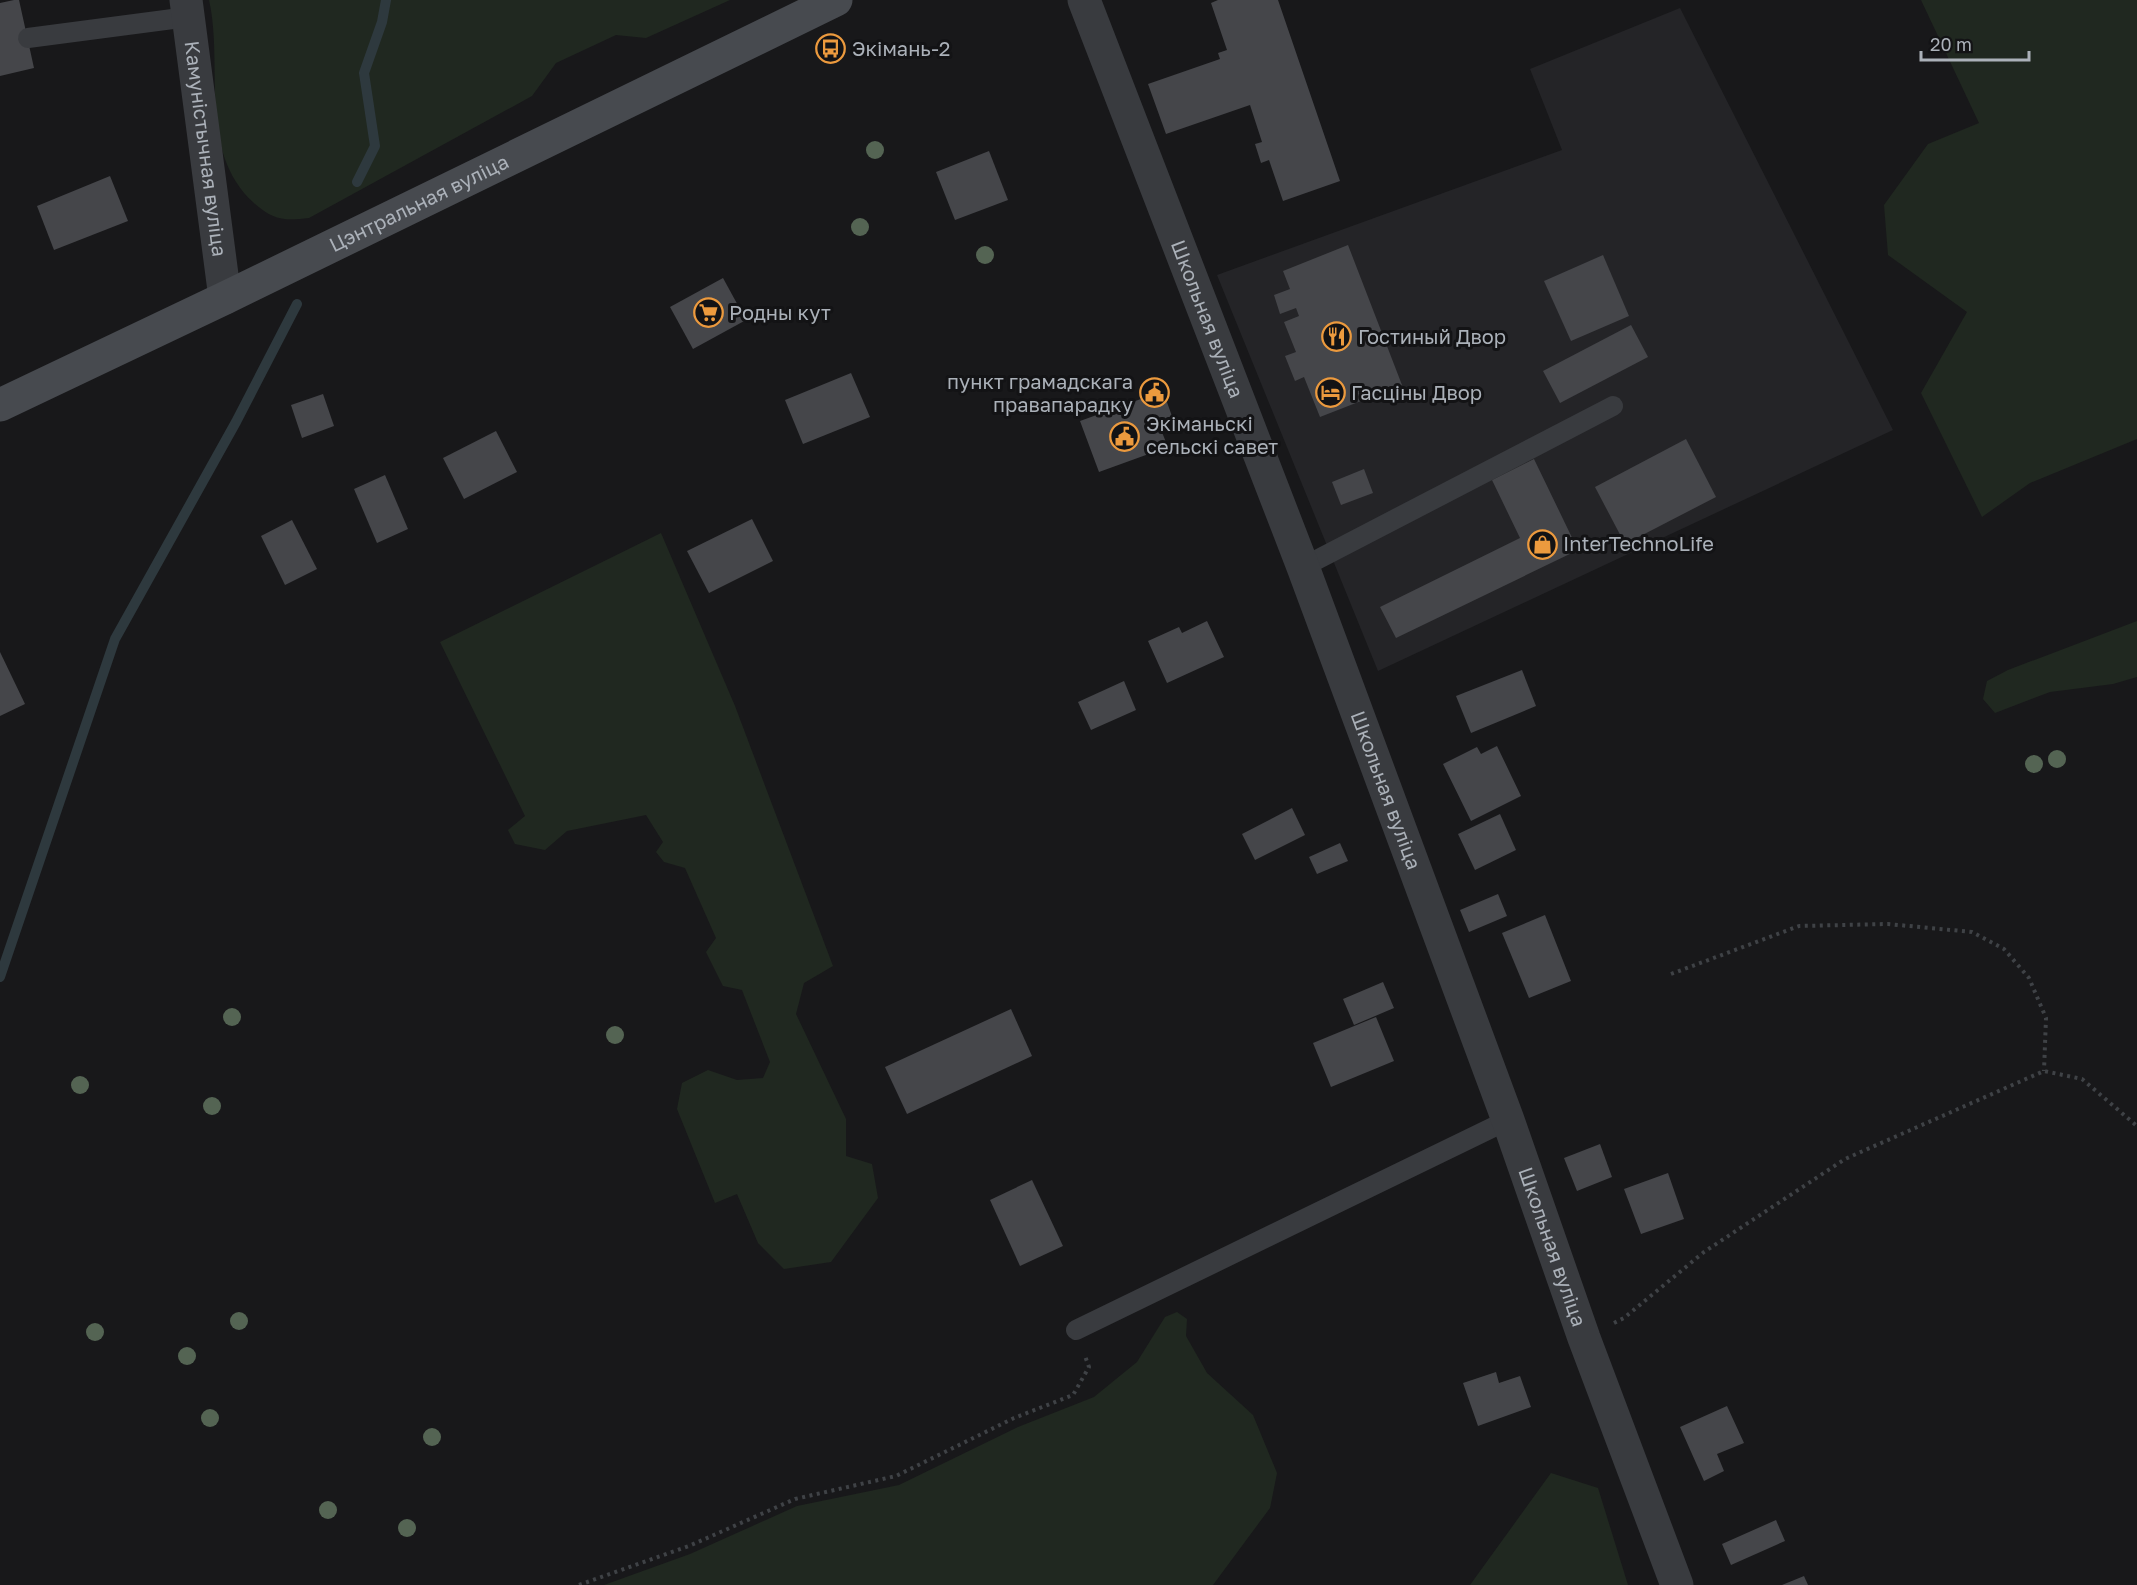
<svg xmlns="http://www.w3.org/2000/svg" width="2137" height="1585" font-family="'Golos Text',sans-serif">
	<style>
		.built { fill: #242427 }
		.green { fill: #202820 }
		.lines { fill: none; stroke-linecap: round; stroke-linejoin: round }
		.stream { stroke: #2e393e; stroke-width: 10 }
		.building { fill: #45464a }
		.path { stroke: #3f4246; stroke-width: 4; stroke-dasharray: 3 4.5; stroke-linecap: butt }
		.service { stroke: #393b3f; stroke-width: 20 }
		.minor { stroke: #393b3f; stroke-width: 33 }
		.tertiary { stroke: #393b3f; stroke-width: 33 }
		.secondary { stroke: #474a4f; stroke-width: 33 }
		.tree { fill: #546453 }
		.labels { text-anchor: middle; stroke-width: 6; stroke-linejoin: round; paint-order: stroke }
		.poi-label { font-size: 20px; fill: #abb1b9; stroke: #131315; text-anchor: start }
		.street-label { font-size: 20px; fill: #abb1b9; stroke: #131315 }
	</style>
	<rect width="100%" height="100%" fill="#18181a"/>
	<polygon class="built" points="1680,8 1893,430 1378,671 1217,275 1562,150 1530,69"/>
	<g class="green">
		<path d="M209,0H730L646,38L616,35L556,63L532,96L309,218C284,221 273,220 254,203C197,151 224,66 209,0Z"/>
		<polygon points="1921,0 2137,0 2137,439 2030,483 1982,517 1921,393 1967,312 1888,255 1884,205 1928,144 1979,123"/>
		<polygon points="661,533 735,706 833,966 804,983 796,1014 846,1119 846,1156 872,1164 878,1198 831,1262 784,1269 758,1243 737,1194 715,1203 677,1109 682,1083 708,1070 737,1080 763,1078 770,1062 742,990 723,986 706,952 716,938 685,868 664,862 656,852 663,842 646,815 567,831 545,850 515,844 508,830 525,816 440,642"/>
		<polygon points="2137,621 2137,677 2113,684 2050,692 1995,713 1983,699 1987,681 2008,670"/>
		<polygon points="1177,1312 1187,1319 1186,1336 1207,1373 1253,1415 1277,1473 1270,1508 1213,1585 604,1585 690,1554 797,1506 899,1485 1018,1427 1094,1397 1137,1362 1165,1317"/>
		<polygon points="1551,1473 1598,1488 1628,1585 1470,1585"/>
	</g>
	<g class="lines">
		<g class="stream">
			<polyline points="357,182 375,146 364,73 382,22 386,0"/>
			<polyline points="0,977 115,639 236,422 297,304"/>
		</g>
	</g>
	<g class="building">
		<polygon points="14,0 19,0 34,68 0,76 0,3"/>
		<polygon points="1218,0 1278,0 1340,181 1283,201 1269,160 1261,163 1255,144 1262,142 1250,105 1166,134 1148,84 1220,59 1218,53 1227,50 1211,3"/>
		<polygon points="989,151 1008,200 955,220 936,172"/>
		<polygon points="110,176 128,221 54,250 37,206"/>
		<polygon points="1348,245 1402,385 1320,417 1304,377 1295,381 1285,356 1296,352 1284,322 1299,316 1296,308 1280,314 1274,295 1290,289 1283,271"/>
		<polygon points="1603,255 1629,316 1571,341 1544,281"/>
		<polygon points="723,278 746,320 693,349 670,307"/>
		<polygon points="1631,325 1648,357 1560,403 1543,371"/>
		<polygon points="851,373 870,417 803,444 785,400"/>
		<polygon points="1163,391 1173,419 1159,425 1168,447 1099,472 1080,421"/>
		<polygon points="323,394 334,426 302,438 291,405"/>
		<polygon points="496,431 517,472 464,499 443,458"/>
		<polygon points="1686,439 1716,497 1625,544 1595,487"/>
		<polygon points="1534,459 1578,550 1396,638 1380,607 1520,538 1492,480"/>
		<polygon points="1364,469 1373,493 1341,505 1332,482"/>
		<polygon points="385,475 408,529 377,543 354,489"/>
		<polygon points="752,519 773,561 709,593 687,551"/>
		<polygon points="292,520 317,569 285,585 261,536"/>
		<polygon points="1207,621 1224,657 1167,683 1148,641 1179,627 1182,633"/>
		<polygon points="0,652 25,704 0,716"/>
		<polygon points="1522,670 1536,706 1471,733 1456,696"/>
		<polygon points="1124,681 1136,710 1091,730 1078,702"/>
		<polygon points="1497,746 1521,796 1471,821 1443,764 1477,747 1481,754"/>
		<polygon points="1292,808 1305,835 1255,860 1242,834"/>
		<polygon points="1500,814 1516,850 1475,870 1458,834"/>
		<polygon points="1340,843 1348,861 1317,874 1309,857"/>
		<polygon points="1498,894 1507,916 1469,932 1460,910"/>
		<polygon points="1545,915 1571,981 1529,998 1502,933"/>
		<polygon points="1383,982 1394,1008 1354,1025 1343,999"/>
		<polygon points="1011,1009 1032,1056 907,1114 885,1067"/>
		<polygon points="1376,1017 1394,1061 1331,1087 1313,1043"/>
		<polygon points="1600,1144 1612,1177 1577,1191 1564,1158"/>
		<polygon points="1668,1173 1684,1219 1641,1234 1624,1189"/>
		<polygon points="1032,1180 1063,1246 1020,1266 990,1200"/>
		<polygon points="1496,1372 1499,1383 1520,1376 1531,1407 1478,1426 1463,1383"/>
		<polygon points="1727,1406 1744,1443 1717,1454 1724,1471 1704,1481 1680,1427"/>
		<polygon points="1776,1520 1785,1541 1731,1565 1722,1544"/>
		<polygon points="1804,1576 1808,1585 1782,1585"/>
	</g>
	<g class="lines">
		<g class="path">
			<polyline points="827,42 831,49"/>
			<polyline points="1671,974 1799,926 1888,924 1972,932 2004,949 2029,978 2046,1018 2044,1071"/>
			<polyline points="1614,1323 1624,1318 1704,1252 1845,1159 2044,1071 2082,1079 2137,1126"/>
			<polyline points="579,1585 689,1546 795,1499 896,1476 1014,1418 1073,1395 1089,1367 1085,1356"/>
		</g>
		<g class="service">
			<polyline points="28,38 188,17"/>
			<polyline points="1303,567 1613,406"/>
			<polyline points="1076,1330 1508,1120"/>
		</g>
		<path class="minor" id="s1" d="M186,0L225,298"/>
		<path class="tertiary" id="s2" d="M1084,0L1303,567L1508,1120L1584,1338L1677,1585"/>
		<path class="secondary" id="s3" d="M0,405L225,298L836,0"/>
	</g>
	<g class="tree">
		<circle cx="875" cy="150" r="9"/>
		<circle cx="860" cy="227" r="9"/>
		<circle cx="985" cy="255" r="9"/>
		<circle cx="2057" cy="759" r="9"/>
		<circle cx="2034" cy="764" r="9"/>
		<circle cx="232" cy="1017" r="9"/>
		<circle cx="615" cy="1035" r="9"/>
		<circle cx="80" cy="1085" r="9"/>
		<circle cx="212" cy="1106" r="9"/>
		<circle cx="239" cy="1321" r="9"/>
		<circle cx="95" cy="1332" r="9"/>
		<circle cx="187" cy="1356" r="9"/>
		<circle cx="210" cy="1418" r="9"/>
		<circle cx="432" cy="1437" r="9"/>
		<circle cx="328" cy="1510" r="9"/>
		<circle cx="407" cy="1528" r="9"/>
	</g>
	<defs>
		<symbol id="bus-ring" viewBox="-11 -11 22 22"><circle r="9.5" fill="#131315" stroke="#ec9a3e" stroke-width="1.5"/><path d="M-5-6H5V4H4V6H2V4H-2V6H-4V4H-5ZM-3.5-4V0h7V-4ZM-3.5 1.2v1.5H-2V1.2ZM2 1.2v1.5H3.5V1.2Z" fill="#ec9a3e"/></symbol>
		<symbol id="supermarket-ring" viewBox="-11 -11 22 22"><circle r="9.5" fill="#131315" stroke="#ec9a3e" stroke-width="1.5"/><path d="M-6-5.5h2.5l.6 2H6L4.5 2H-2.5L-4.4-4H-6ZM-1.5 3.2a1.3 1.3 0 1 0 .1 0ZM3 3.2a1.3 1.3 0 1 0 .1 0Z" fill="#ec9a3e"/></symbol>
		<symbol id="restaurant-ring" viewBox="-11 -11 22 22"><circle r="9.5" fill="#131315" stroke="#ec9a3e" stroke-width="1.5"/><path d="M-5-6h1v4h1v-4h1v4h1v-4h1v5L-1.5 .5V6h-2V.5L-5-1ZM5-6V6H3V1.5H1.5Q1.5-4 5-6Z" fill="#ec9a3e"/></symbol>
		<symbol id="civic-ring" viewBox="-11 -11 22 22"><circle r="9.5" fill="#131315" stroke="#ec9a3e" stroke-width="1.5"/><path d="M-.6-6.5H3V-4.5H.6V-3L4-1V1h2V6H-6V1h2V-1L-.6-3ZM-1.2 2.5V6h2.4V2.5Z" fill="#ec9a3e"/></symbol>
		<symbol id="hotel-ring" viewBox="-11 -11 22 22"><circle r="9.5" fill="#131315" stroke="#ec9a3e" stroke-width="1.5"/><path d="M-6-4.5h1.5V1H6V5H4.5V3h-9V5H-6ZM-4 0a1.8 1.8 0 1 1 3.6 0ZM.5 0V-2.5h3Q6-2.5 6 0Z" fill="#ec9a3e"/></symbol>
		<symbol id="shop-ring" viewBox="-11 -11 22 22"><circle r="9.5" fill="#131315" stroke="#ec9a3e" stroke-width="1.5"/><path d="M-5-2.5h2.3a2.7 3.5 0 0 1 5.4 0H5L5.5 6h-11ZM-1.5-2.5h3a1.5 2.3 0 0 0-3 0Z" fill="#ec9a3e"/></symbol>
	</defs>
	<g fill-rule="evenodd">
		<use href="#bus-ring" x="814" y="32" width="33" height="33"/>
		<use href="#supermarket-ring" x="692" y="296" width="33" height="33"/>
		<use href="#restaurant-ring" x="1320" y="320" width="33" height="33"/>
		<use href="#civic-ring" x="1138" y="376" width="33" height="33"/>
		<use href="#hotel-ring" x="1314" y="376" width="33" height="33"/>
		<use href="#civic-ring" x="1108" y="420" width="33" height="33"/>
		<use href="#shop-ring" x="1526" y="528" width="33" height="33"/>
	</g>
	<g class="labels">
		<g class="poi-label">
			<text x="852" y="56">Экімань-2</text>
			<text x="729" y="320">Родны кут</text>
			<text x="1358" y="344">Гостиный Двор</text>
			<text x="1133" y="389" text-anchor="end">пункт грамадскага<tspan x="1133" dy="23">правапарадку</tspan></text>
			<text x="1351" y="400">Гасціны Двор</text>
			<text x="1146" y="431">Экіманьскі<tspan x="1146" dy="23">сельскі савет</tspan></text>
			<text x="1563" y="551">InterTechnoLife</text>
		</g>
		<g class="street-label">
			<text dy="7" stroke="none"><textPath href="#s1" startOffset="150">Камуністычная вуліца</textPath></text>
			<text dy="7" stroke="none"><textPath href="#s3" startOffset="465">Цэнтральная вуліца</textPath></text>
			<text dy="7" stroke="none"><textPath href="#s2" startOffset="342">Школьная вуліца</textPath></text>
			<text dy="7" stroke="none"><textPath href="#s2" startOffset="846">Школьная вуліца</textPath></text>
			<text dy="7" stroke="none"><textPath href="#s2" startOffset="1332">Школьная вуліца</textPath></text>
		</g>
	</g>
	<path d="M1921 51v9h108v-9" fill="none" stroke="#abb1b9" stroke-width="3"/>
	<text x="1930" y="51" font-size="18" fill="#abb1b9" stroke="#131315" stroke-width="4.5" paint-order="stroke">20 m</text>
</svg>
